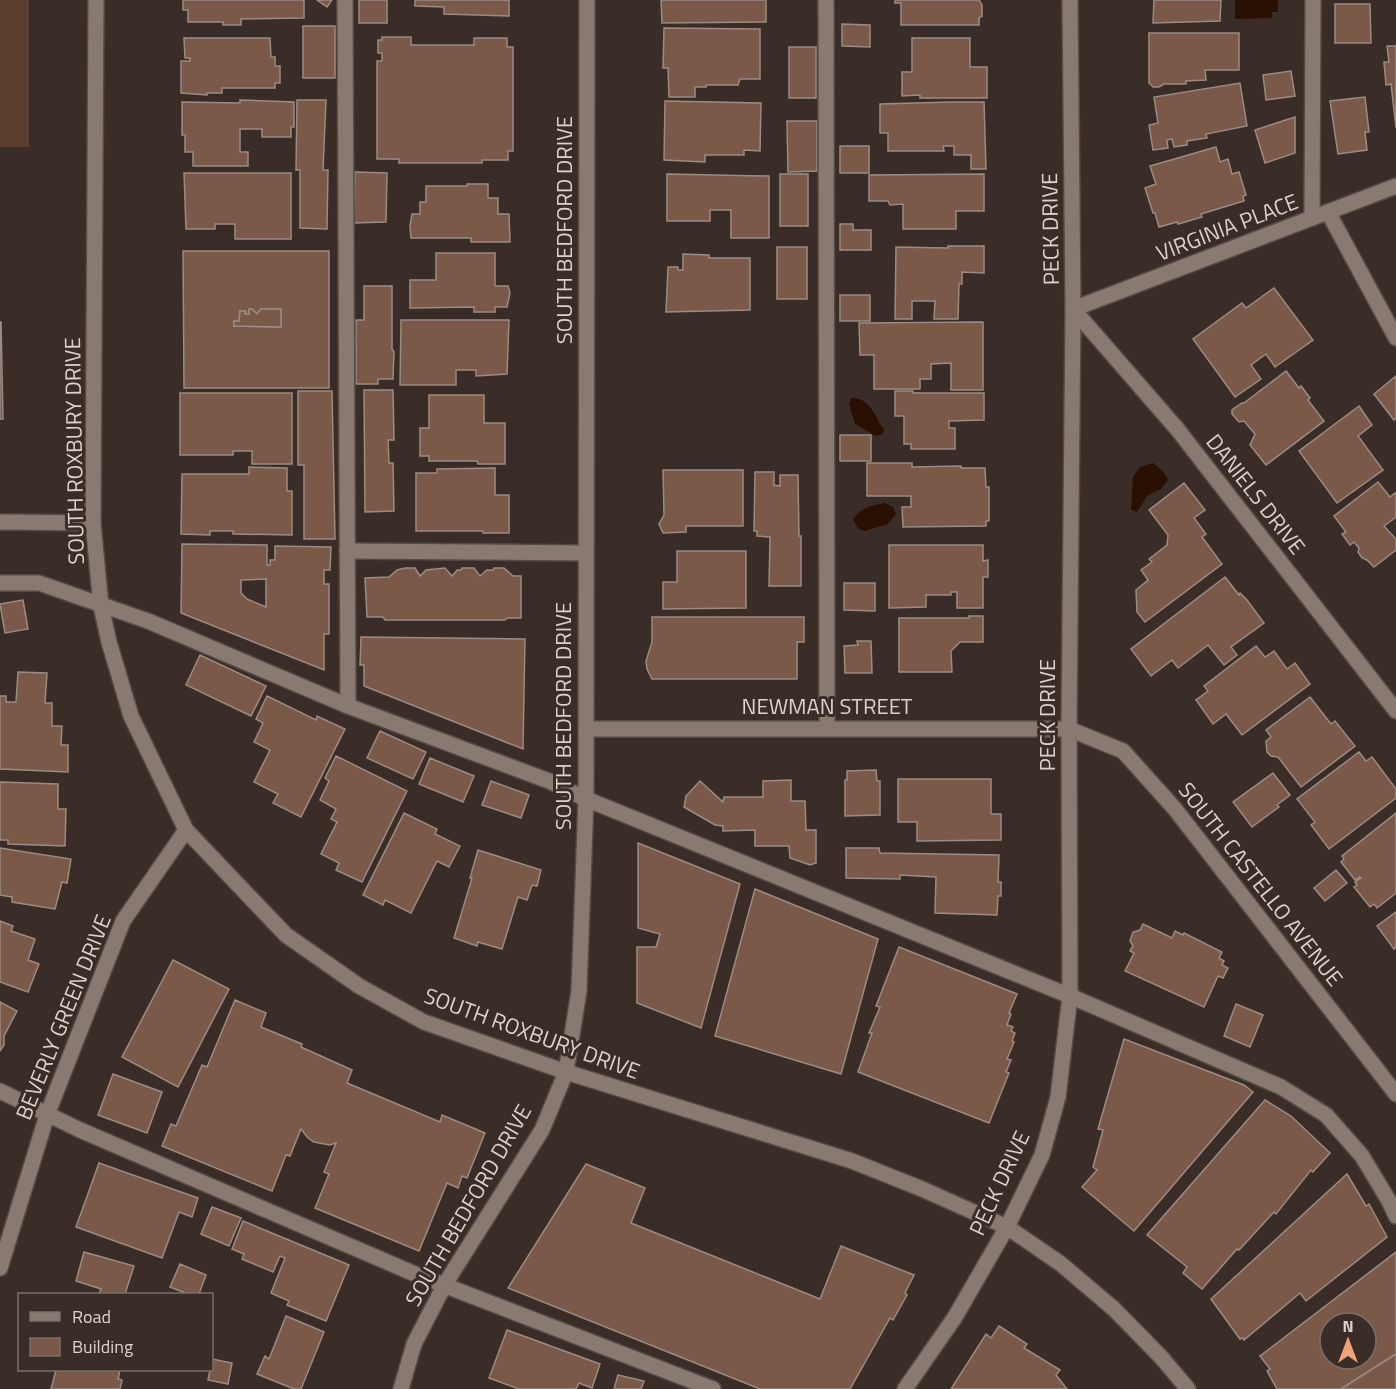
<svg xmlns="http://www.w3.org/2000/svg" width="1396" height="1389" font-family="'Titillium Web',sans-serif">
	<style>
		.green { fill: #5b3d2d }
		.water { fill: #2a1002 }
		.building { fill: #7a5948; stroke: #9b8b82; stroke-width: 1.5; fill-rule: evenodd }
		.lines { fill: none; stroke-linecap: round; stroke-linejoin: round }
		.service-casing { stroke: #544a44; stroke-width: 18 }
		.minor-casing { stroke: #544a44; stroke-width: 18 }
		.tertiary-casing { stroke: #544a44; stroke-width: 18 }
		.service { stroke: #887971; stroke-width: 15 }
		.minor { stroke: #887971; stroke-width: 15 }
		.tertiary { stroke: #887971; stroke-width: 15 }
		.labels { text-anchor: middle; stroke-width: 6; stroke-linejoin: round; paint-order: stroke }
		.street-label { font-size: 22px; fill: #dbd2ce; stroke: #3a2c26 }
	</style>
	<rect width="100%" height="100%" fill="#3a2c26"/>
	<rect class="green" x="0" y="0" width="29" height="147"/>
	<g class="water">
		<polygon points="1235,0 1278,0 1278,12 1272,12 1272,18 1235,19"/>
		<path d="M851,398C871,397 875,418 884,429L883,434L876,436L855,424L849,404Z"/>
		<polygon points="1153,463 1163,471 1168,480 1161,489 1147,496 1137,512 1131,510 1133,477 1140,467"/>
		<path d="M884,503L893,507L896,514L888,524L864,531L858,528L853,520C859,508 871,506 884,503Z"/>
	</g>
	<g class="building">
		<polygon points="183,0 304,0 304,18 241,19 241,25 223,25 223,22 188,22 188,10 183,10"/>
		<polygon points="317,0 332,0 327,7"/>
		<rect x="359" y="0" width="28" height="23"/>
		<polygon points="415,0 509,0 509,16 444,14 444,7 415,6"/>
		<polygon points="661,0 766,0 766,22 662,23"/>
		<polygon points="895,0 979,0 982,5 982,16 979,18 979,25 901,25 901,3 895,3"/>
		<polygon points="1154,0 1221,0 1220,21 1153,23"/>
		<polygon points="1335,4 1370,4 1371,43 1335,43"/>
		<polygon points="842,24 870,25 870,47 842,46"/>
		<rect x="303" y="26" width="32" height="52"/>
		<polygon points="664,28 760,29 760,79 740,79 738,85 706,85 706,87 695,87 695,97 669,97 668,68 663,68"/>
		<polygon points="1149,33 1239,33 1239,70 1205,70 1206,80 1186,81 1186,84 1164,84 1159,87 1153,87 1149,83"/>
		<polygon points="382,37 411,37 411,45 474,45 474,38 507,38 507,47 513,47 513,151 508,151 508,160 482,160 482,163 399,163 399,159 377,159 377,61 382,61 382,53 378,53 378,40 382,40"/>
		<polygon points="184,38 270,38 271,57 275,57 275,66 280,66 280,83 275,83 275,88 222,88 222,93 207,93 207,95 181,93 181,61 190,61 190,58 185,58"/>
		<polygon points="912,38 970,38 970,67 987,67 987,98 920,98 920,95 902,96 902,72 912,72"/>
		<polygon points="1387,46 1396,46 1396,128 1391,84 1386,85 1384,62 1389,62"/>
		<rect x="789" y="47" width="27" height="51"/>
		<polygon points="1291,71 1295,96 1266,100 1263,75"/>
		<polygon points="1240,83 1247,126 1206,134 1207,138 1187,141 1187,145 1174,147 1172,139 1167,140 1168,148 1153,150 1149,125 1158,123 1154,97"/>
		<polygon points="1365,97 1369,132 1365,132 1367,150 1338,154 1330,101"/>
		<polygon points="240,100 294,102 294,127 291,127 291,137 262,137 262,129 240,129 240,152 248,152 248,166 193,166 193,152 185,152 185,135 182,135 182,102 240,103"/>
		<polygon points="297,100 326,100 323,170 328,170 327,229 300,228 300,170 296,170"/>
		<polygon points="665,101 761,103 760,151 744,150 744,155 705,155 705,162 664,160"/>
		<polygon points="951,102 984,102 986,169 971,169 971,155 954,155 954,146 943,146 944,151 888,151 888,133 880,133 880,104"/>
		<polygon points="1295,117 1295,153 1265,163 1255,130"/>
		<polygon points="787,121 817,121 817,171 788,172"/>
		<rect x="840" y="146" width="29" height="27"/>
		<polygon points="1216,147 1220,162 1228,159 1232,174 1239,172 1246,195 1243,196 1244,201 1201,214 1202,217 1178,224 1177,222 1159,227 1155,213 1153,213 1145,188 1156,184 1150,166"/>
		<polygon points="355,172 387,173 386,222 354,223"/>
		<polygon points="184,173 291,173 291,239 235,239 235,224 215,224 215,229 186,229"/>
		<polygon points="667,174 769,176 769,238 731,238 731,210 710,210 710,221 667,221"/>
		<rect x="780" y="174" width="28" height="52"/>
		<polygon points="984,174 984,211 956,211 956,229 903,229 903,204 890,205 888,201 869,201 869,175"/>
		<polygon points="467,184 488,184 488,198 498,198 498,214 509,214 510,242 471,242 471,238 411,238 410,226 412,214 420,214 420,202 426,202 426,186 467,186"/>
		<polygon points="840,224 853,224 853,230 871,230 871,250 840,250"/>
		<polygon points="948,246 984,246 984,273 962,272 962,284 959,284 958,319 934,319 935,301 912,301 912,319 895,319 896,247 948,248"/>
		<rect x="777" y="247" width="30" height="52"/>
		<path d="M183,251H329V388H184ZM249,309H252L257,314L261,309H281V327L234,326V321H239L240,311H245V314H249Z"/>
		<polygon points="436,253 495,253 495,286 508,286 510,293 507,307 495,307 495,312 474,312 474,307 410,308 410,280 436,280"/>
		<polygon points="683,254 709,255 709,258 750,258 750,310 666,312 668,267 678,267 678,270 683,270"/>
		<polygon points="364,286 392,286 392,349 394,352 393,379 378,379 378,384 356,384 356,320 364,320"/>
		<polygon points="1274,288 1313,340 1275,367 1266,354 1251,365 1261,379 1235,397 1193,339 1242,303 1246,308"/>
		<rect x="840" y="295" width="30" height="26"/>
		<polygon points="249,309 252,309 257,314 261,309 281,309 281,327 234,326 234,321 239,321 240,311 245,311 245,314 249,314"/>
		<polygon points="401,320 509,320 507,374 476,376 476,370 456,370 456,385 400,385"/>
		<polygon points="0,322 1,322 3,419 0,419"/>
		<polygon points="983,322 983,390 951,390 951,363 931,364 931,379 920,379 920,389 874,389 874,355 860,355 859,323"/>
		<polygon points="1286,371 1299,388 1301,386 1310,398 1308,400 1324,421 1266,465 1250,445 1255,434 1244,421 1239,422 1232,414 1232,410 1242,403 1244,403"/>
		<polygon points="1396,376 1396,418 1394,420 1374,394"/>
		<polygon points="364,390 393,390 394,440 388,440 389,463 393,463 394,511 365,512"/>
		<polygon points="298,391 332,391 335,539 304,539 304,465 298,465"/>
		<polygon points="895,391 913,391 913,393 984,393 984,420 949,421 949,428 955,428 955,449 911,449 911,444 904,444 904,416 895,416"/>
		<polygon points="180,393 292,393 292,464 252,464 252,451 233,451 233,455 180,455"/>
		<polygon points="429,395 484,395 484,423 505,423 505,464 478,464 477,461 429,461 429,456 420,456 420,428 429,428"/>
		<polygon points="1359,406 1372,425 1358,436 1383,470 1337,503 1299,451"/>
		<rect x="840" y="435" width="31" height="26"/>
		<polygon points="867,463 912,463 912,467 961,466 961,468 985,468 986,487 989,487 989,521 986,521 986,526 903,527 902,507 911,507 911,496 867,496"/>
		<polygon points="249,467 287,468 287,491 292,491 292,535 233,534 233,531 210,531 210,535 181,534 182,474 249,474"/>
		<polygon points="495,468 495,495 509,495 509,533 483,533 483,531 416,531 416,473 437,473 437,469"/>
		<polygon points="663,470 743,470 743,526 686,526 686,532 663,533 659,524 664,515"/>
		<polygon points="755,472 774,472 774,485 780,486 780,475 798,475 799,536 801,536 801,586 769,586 770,537 757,536 757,531 754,531"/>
		<polygon points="1378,482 1390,497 1395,493 1396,495 1396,517 1384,526 1396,539 1396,550 1374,567 1367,560 1362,558 1358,552 1359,548 1354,542 1350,545 1342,534 1346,532 1334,516"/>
		<polygon points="1184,483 1205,510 1194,518 1206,534 1202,537 1222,564 1145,622 1137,612 1136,590 1148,580 1141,570 1152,562 1149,559 1167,545 1168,535 1149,510"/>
		<path d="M182,544L267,545V565H270V560H275V546L331,547L330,570H324V584H329V634H324V670L181,613ZM266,579V607L247,599L241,593V580Z"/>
		<polygon points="889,545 983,545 983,561 988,560 988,577 983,577 983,608 957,608 957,592 951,592 951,595 926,595 926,607 889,608"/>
		<polygon points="677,551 746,551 746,608 663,609 663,582 677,582"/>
		<polygon points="405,568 415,568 420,576 426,570 445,568 452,576 457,570 461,570 462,568 474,568 480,576 487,570 493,570 494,568 504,568 513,576 521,576 521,618 507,618 505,620 385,620 383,617 367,617 365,578 389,577 397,570"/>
		<polygon points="1225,577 1239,595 1240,593 1247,600 1264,623 1231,647 1237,655 1224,665 1208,645 1178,668 1172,660 1151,676 1131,649"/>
		<polygon points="844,583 875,583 875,611 844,610"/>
		<polygon points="23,600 28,629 5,633 0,604"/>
		<polygon points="969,616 983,616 983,642 960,642 951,651 952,672 899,672 899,618 969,618"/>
		<polygon points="652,617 804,617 804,642 797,642 797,679 652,679 647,669 646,661 652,642"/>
		<polygon points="361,637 525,639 523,749 364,686 364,665 360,665"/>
		<polygon points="857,641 871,641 872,673 845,673 844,646 858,645"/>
		<polygon points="1256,646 1265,657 1274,651 1287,669 1295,663 1310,684 1242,735 1226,714 1213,724 1196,700 1208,691 1204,686"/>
		<polygon points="200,655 266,686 251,716 186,685"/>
		<polygon points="18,672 47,673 45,703 52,703 52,726 62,726 61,745 68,745 68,772 0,769 0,696 6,696 6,702 16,702"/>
		<polygon points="267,696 316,720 317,716 345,729 301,817 273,803 278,794 254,782 270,750 254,742 263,723 256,719"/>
		<polygon points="1310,697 1331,724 1335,721 1355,746 1301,787 1278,757 1271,756 1267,752 1266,741 1271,737 1266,730"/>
		<polygon points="380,731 426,752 413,779 367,758"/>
		<polygon points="1359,752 1366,761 1372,757 1396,789 1396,798 1329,849 1311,825 1315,822 1297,799"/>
		<polygon points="336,756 407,791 362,882 336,870 339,863 321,854 337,822 331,819 336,809 320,800 329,781 325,778"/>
		<polygon points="430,758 474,776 463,802 419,784"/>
		<polygon points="876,770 877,781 880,781 880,815 845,816 845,780 847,780 847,771"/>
		<polygon points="1273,773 1290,795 1277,805 1279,807 1252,827 1233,802"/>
		<polygon points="898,779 991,779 991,814 1001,814 1001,840 917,841 917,822 898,822"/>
		<polygon points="791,780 791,801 805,801 806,830 816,830 816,863 810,865 790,858 789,846 755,846 755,830 723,831 723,826 715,825 684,807 686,796 700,781 723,802 724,797 763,797 763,781"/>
		<polygon points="491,781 529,795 521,818 482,805"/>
		<polygon points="0,782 58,784 58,809 66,809 65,846 8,844 8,840 0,840"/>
		<polygon points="404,813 437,829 435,834 460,846 449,867 437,861 411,913 385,900 383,905 363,895"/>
		<polygon points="1396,813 1396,893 1377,908 1374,904 1370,907 1354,887 1357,885 1355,882 1361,878 1360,877 1355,880 1341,862 1344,859 1342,856"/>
		<polygon points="638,843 740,884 701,1028 637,1003 637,947 656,947 660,934 638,928"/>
		<polygon points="0,848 71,859 67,883 62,882 55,909 12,902 12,897 0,895"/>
		<polygon points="846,848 879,848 880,853 999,855 998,882 1001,882 1001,896 998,896 997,915 935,913 936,877 900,875 900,879 846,878"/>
		<polygon points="478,850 541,870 537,886 532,885 527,900 518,897 502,949 478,942 477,946 454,938 472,878 470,878"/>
		<polygon points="1336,870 1347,883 1325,901 1314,888"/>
		<polygon points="755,889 878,939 841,1074 715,1036"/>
		<polygon points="1396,912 1396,947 1394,949 1377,926"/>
		<polygon points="0,921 13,926 11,931 35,939 28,960 39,964 28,992 0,982"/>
		<polygon points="1143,924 1172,938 1175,931 1183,935 1184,933 1222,952 1219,958 1224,961 1222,965 1228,968 1223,978 1218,976 1204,1007 1125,971 1134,953 1130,951 1133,946 1130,941 1133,932 1140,930"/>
		<polygon points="899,947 1017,994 1009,1013 1011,1014 1007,1025 1013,1027 1011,1031 1015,1033 1012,1041 1014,1042 1007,1059 1011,1060 1006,1072 1009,1073 989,1123 858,1072 872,1033 869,1033 880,1007 876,1006"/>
		<polygon points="173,960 229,989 178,1087 122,1057"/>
		<polygon points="235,1000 266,1013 261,1027 302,1044 301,1047 352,1070 347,1083 440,1122 442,1115 485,1133 467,1178 462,1176 458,1188 447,1183 419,1251 315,1208 329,1174 324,1172 336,1143 330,1145 314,1142 308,1138 301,1129 290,1156 286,1155 272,1191 162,1146 171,1124 176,1126 202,1065 207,1067"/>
		<polygon points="0,1002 17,1011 4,1036 4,1045 0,1051"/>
		<polygon points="1236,1004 1263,1015 1250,1047 1224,1036"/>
		<polygon points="1124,1039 1244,1085 1253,1092 1134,1231 1082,1187 1097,1170 1093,1167 1103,1130 1098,1129"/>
		<polygon points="113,1074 162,1092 147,1133 98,1115"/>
		<polygon points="1265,1100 1291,1116 1330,1153 1313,1172 1311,1170 1276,1214 1274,1212 1239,1250 1237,1249 1202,1289 1183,1273 1187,1267 1147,1235"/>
		<polygon points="99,1163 198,1198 192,1217 179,1212 162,1258 76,1227"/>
		<polygon points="586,1164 645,1188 631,1223 820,1299 841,1246 914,1275 905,1293 907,1295 893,1320 890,1318 850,1389 760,1389 508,1288"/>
		<polygon points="1347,1174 1366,1206 1369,1204 1387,1237 1306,1301 1300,1293 1244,1340 1243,1338 1240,1339 1211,1299"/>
		<polygon points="212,1207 241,1218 229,1246 201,1234"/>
		<polygon points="243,1221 349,1265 326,1321 287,1305 289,1301 271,1293 285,1258 280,1256 273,1272 242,1259 244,1254 232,1249"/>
		<polygon points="84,1252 134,1266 125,1294 99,1294 101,1289 76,1281"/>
		<path d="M1396,1252V1354L1341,1389H1277L1267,1371L1270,1369L1260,1356ZM1330,1323H1366V1359H1330Z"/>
		<polygon points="180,1264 206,1275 199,1294 188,1294 170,1287"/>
		<polygon points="286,1316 324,1332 301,1389 294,1389 257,1374 265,1356 269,1359"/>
		<polygon points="999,1326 1027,1344 1024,1348 1060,1370 1056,1375 1067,1389 951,1389 986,1334 991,1338"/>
		<polygon points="507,1330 600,1364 592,1388 579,1383 576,1389 519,1389 489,1378"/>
		<polygon points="1396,1354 1396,1389 1341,1389"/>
		<polygon points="212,1359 232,1363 228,1384 208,1380 210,1370 212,1370"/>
		<polygon points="56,1370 120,1370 118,1379 122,1380 120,1389 51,1389"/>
		<polygon points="618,1375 644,1381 641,1389 614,1389"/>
	</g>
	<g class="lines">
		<defs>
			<g id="service">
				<polyline points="345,0 348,706"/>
				<polyline points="826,0 827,729"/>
				<polyline points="1328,212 1396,338"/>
				<polyline points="1312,218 1313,0"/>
				<polyline points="0,522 93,523"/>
				<polyline points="347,551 586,553"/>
				<polyline points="0,583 39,583 148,621 348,706 549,781 586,799 1070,996 1281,1087 1326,1115 1362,1156 1389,1201 1396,1216"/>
				<polyline points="0,1091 80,1130 415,1274 713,1389"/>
			</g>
			<g id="minor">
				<polyline points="1396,186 1073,309 1178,430 1396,711"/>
				<polyline points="586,729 1069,729 1123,751 1175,809 1396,1094"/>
				<polyline points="0,1268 47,1115 123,921 186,830"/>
				<polyline points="401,1389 414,1344 445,1284 542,1130 566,1072 579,991 586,799 587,0"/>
				<polyline points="905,1389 955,1317 1007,1227 1042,1155 1058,1097 1070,996 1069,729 1073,309 1070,0"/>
			</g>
			<polyline id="tertiary" points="96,0 93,523 101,606 109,642 131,716 186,830 286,935 359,986 424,1022 566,1072 852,1161 922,1189 1007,1227 1061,1264 1114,1309 1161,1357 1188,1389"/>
		</defs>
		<use href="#service" class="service-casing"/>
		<use href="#minor" class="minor-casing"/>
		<use href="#tertiary" class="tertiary-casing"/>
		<use href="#service" class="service"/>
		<use href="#minor" class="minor"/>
		<use href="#tertiary" class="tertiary"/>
	</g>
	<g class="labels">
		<g class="street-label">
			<text transform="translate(1227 227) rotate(-21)" y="8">VIRGINIA PLACE</text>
			<text transform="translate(1050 229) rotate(-91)" y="8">PECK DRIVE</text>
			<text transform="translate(564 230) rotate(-90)" y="8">SOUTH BEDFORD DRIVE</text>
			<text transform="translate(74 451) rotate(-91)" y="8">SOUTH ROXBURY DRIVE</text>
			<text transform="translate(1256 494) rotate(52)" y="8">DANIELS DRIVE</text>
			<text x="827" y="714">NEWMAN STREET</text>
			<text transform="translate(1047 715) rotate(-90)" y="8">PECK DRIVE</text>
			<text transform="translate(563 716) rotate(-90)" y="8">SOUTH BEDFORD DRIVE</text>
			<text transform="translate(1261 884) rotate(52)" y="8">SOUTH CASTELLO AVENUE</text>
			<text transform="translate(63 1017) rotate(-68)" y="8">BEVERLY GREEN DRIVE</text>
			<text transform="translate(532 1033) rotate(20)" y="8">SOUTH ROXBURY DRIVE</text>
			<text transform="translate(999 1183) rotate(-65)" y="8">PECK DRIVE</text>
			<text transform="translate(468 1205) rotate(-60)" y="8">SOUTH BEDFORD DRIVE</text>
		</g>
	</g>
	<rect x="18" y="1293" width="195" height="78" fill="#3a2c26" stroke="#7a6e69" stroke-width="1.5"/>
	<rect x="30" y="1312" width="30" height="9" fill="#887971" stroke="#7a6e69" stroke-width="1.5"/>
	<text x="72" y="1323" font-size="18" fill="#dbd2ce">Road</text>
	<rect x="30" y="1338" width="30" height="18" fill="#7a5948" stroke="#7a6e69" stroke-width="1.5"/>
	<text x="72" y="1353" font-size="18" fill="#dbd2ce">Building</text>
	<g transform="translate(1348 1341)"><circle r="28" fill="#3a2c26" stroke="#7a6e69" stroke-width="1.5"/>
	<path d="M0-4.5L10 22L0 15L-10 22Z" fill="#f0a279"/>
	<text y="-9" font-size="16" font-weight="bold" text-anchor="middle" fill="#dbd2ce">N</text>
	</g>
</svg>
